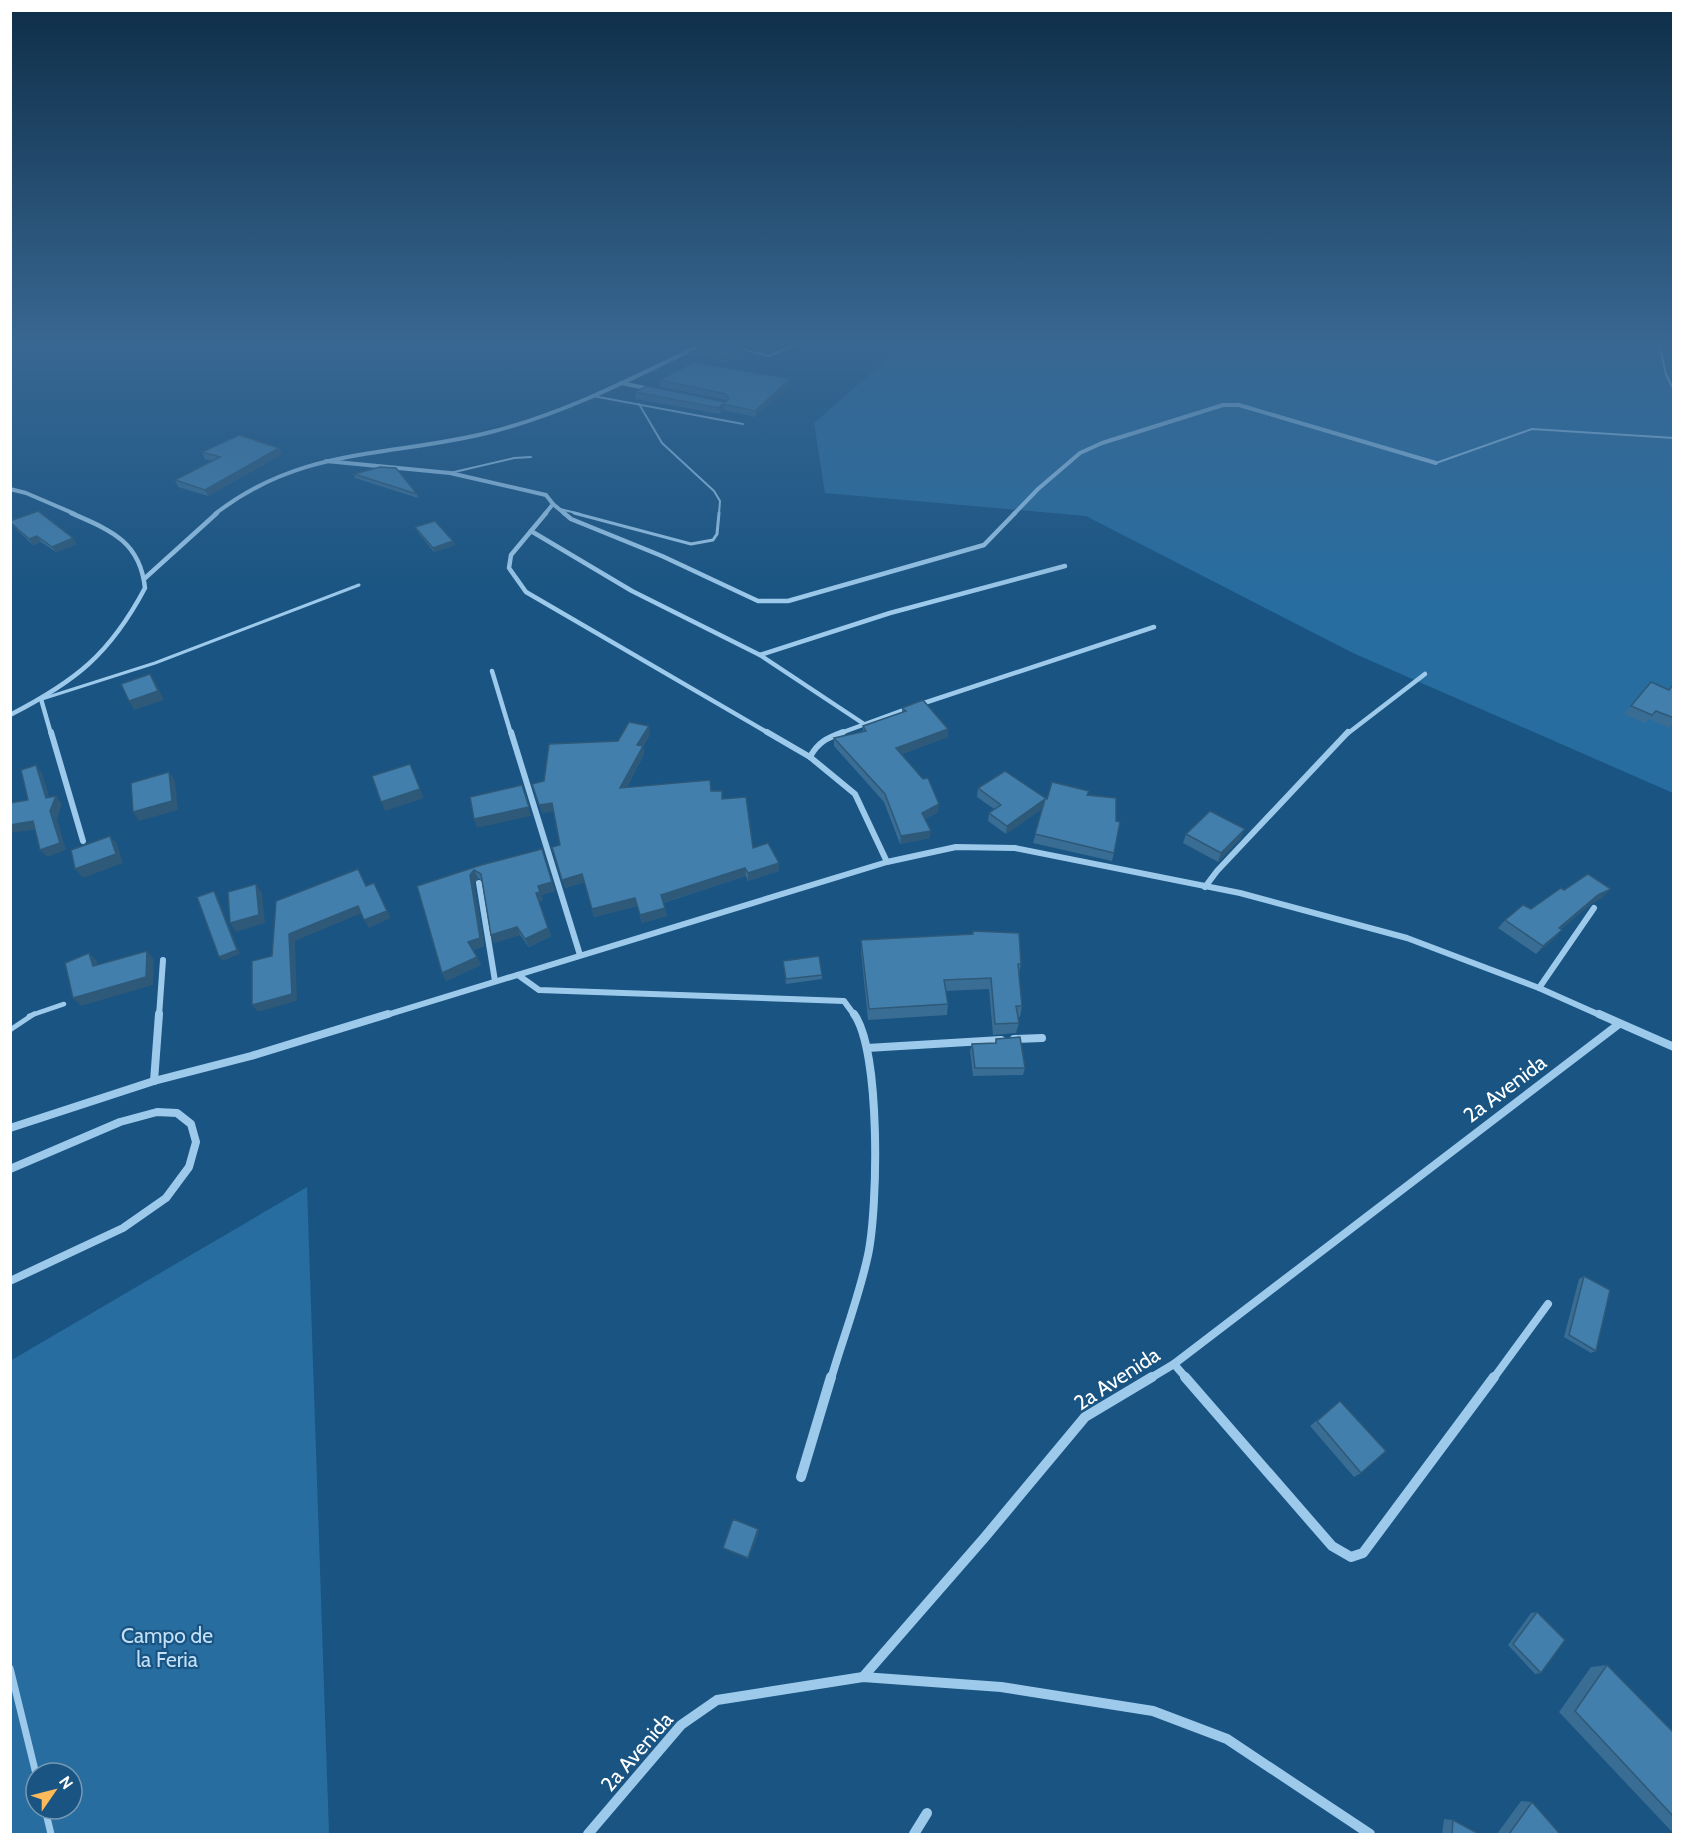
<svg xmlns="http://www.w3.org/2000/svg" width="1684" height="1845" font-family="Cabin,sans-serif">
	<style>
		.green { fill: #286da0; fill-rule: evenodd }
		.lines { fill: none; stroke-linecap: round; stroke-linejoin: round }
		.lane-far4 { stroke: #9dcaeb; stroke-width: 2 }
		.lane-far3 { stroke: #9dcaeb; stroke-width: 3 }
		.lane-far2 { stroke: #9dcaeb; stroke-width: 4.5 }
		.lane-far1 { stroke: #9dcaeb; stroke-width: 5 }
		.lane { stroke: #9dcaeb; stroke-width: 7 }
		.street-far4 { stroke: #9dcaeb; stroke-width: 4 }
		.street-far3 { stroke: #9dcaeb; stroke-width: 4.5 }
		.street-far2 { stroke: #9dcaeb; stroke-width: 6 }
		.street-far1 { stroke: #9dcaeb; stroke-width: 8 }
		.street { stroke: #9dcaeb; stroke-width: 10 }
		.wall { fill: #396d94 }
		.shaded-wall { fill: #2e5978 }
		.building { fill: #427fac; stroke: #2e5978; stroke-width: 1.5 }
		.labels { text-anchor: middle; stroke-width: 4.5; stroke-linejoin: round; paint-order: stroke }
		.near-street-label { font-size: 21px; fill: #fff; stroke: #195482 }
		.near-park-label { font-size: 21px; fill: #c2e1f8; stroke: #195482 }
	</style>
	<rect width="100%" height="100%" fill="#195482"/>
	<g class="green">
		<polygon points="905,343 1673,343 1673,793 1353,653 1086,516 825,493 814,423"/>
		<path d="M307,1187L329,1834H11L10,1361ZM36,1773H72V1809H36Z"/>
	</g>
	<g class="lines">
		<g class="lane-far4">
			<polyline points="1659,343 1666,374 1674,391"/>
			<polyline points="738,348 769,356 798,343"/>
			<polyline points="593,396 743,424"/>
			<polyline points="639,404 662,443 714,491 720,501 719,514"/>
			<polyline points="1436,463 1532,429 1674,438"/>
			<polyline points="450,473 514,458 531,457"/>
			<polyline points="560,509 580,514"/>
		</g>
		<g class="lane-far3">
			<polyline points="574,513 691,544 713,540 717,534 719,513"/>
			<polyline points="42,699 155,663 359,585"/>
		</g>
		<polyline class="lane-far2" points="29,1016 64,1004"/>
		<polyline class="lane-far1" points="10,1030 34,1014"/>
		<g class="lane">
			<polyline points="10,1668 36,1774"/>
			<polyline points="45,1809 51,1834"/>
		</g>
		<g class="street-far4">
			<polyline points="621,383 650,389"/>
			<polyline points="326,461 450,473 546,495 553,504 545,514"/>
			<polyline points="10,489 26,493 75,514"/>
			<polyline points="553,504 565,514"/>
			<path d="M215,514C304,445 389,458 491,432C566,413 635,377 705,343"/>
			<polyline points="1014,514 1038,489 1080,453 1102,443 1223,405 1239,405 1436,463"/>
		</g>
		<g class="street-far3">
			<polyline points="546,513 511,555 509,568 526,592 770,734"/>
			<polyline points="564,513 571,519 662,556 758,601 788,601 984,545 1015,513"/>
			<polyline points="531,531 632,591 760,655 864,724"/>
			<polyline points="144,579 217,513"/>
			<polyline points="760,655 890,613 1065,566"/>
			<polyline points="492,671 511,734"/>
			<polyline points="41,699 51,734"/>
			<polyline points="918,705 1154,627"/>
			<path d="M10,715C76,681 110,654 145,588C140,541 110,530 71,513"/>
			<polyline points="838,734 909,708"/>
			<polyline points="1347,734 1425,674"/>
		</g>
		<g class="street-far2">
			<polyline points="51,732 83,841"/>
			<polyline points="511,732 580,955"/>
			<polyline points="767,732 810,757 855,794 887,862"/>
			<path d="M810,757C818,742 827,738 843,732"/>
			<polyline points="479,883 495,981"/>
			<polyline points="1205,887 1217,871 1348,732"/>
			<polyline points="518,975 539,990 844,1001 855,1016"/>
			<polyline points="1539,988 1594,908"/>
			<polyline points="159,1016 163,960"/>
			<polyline points="383,1016 887,862 956,847 1015,848 1240,893 1407,938 1539,988 1602,1016"/>
		</g>
		<g class="street-far1">
			<polyline points="1599,1014 1674,1047"/>
			<polyline points="1014,1039 1042,1038"/>
			<polyline points="867,1048 1001,1040"/>
			<polyline points="154,1081 159,1014"/>
			<polyline points="10,1128 154,1081 251,1056 388,1014"/>
			<polyline points="10,1169 120,1122 157,1112 177,1113 191,1124 196,1142 189,1167 166,1198 123,1228 10,1281"/>
			<polyline points="1174,1364 1187,1379"/>
			<path d="M831,1379C843,1338 859,1297 868,1255C878,1208 881,1052 854,1014"/>
			<polyline points="1149,1379 1174,1364 1619,1024"/>
			<polyline points="1493,1379 1548,1304"/>
		</g>
		<g class="street">
			<polyline points="1185,1377 1332,1546 1351,1557 1363,1553 1494,1377"/>
			<polyline points="801,1477 831,1377"/>
			<polyline points="863,1677 985,1537 1085,1417 1152,1377"/>
			<polyline points="588,1834 681,1725 717,1700 863,1677 1001,1687 1153,1711 1227,1739 1370,1834"/>
			<polyline points="914,1834 927,1813"/>
		</g>
	</g>
	<g class="wall">
		<polygon points="733,343 762,343 753,348"/>
		<polygon points="697,347 744,353 726,362 697,354"/>
		<polygon points="659,380 790,385 755,417 724,410 720,414 636,399 635,392 725,402 727,400 660,387"/>
		<polygon points="279,448 282,454 208,496 178,487 175,480 213,461 205,459 202,452"/>
		<polygon points="354,474 417,494 418,498 355,478"/>
		<polygon points="10,522 77,544 56,552 41,542 33,545 14,527"/>
		<polygon points="415,527 453,541 455,545 434,552 417,531"/>
		<polygon points="1674,682 1674,722 1669,728 1649,719 1645,723 1624,714 1631,706 1668,689"/>
		<polygon points="902,708 948,729 948,737 902,754 938,812 925,819 930,838 900,844 884,802 834,746 834,738 863,732 863,726 902,713"/>
		<polygon points="650,734 643,747 644,754 627,787 712,791 723,799 753,848 779,863 779,871 748,881 746,876 663,903 667,916 642,923 637,906 594,917 585,882 565,888 560,845 553,811 542,813 544,781 618,741"/>
		<polygon points="978,788 1047,799 1087,795 1114,853 1112,861 1033,843 1043,808 1006,834 988,821 989,813 994,809 977,797"/>
		<polygon points="1186,834 1241,838 1218,862 1183,843"/>
		<polygon points="481,865 555,891 541,895 543,900 539,902 551,936 529,947 520,935 494,943 482,881 478,878 474,884 484,946 473,950 481,965 446,981 417,886"/>
		<polygon points="1564,890 1603,897 1591,904 1561,929 1555,938 1536,954 1498,928 1505,920 1531,909"/>
		<polygon points="973,931 1021,964 1019,975 1022,1006 1020,1017 1018,1017 1019,1023 1016,1033 993,1035 989,989 946,991 948,1004 947,1015 868,1020 861,951 861,940 972,934"/>
		<polygon points="783,961 822,975 822,979 786,984"/>
		<polygon points="996,1039 1025,1068 1023,1075 973,1076 970,1051 972,1044 995,1043"/>
		<polygon points="1584,1276 1596,1351 1591,1353 1564,1337 1579,1279"/>
		<polygon points="1340,1401 1361,1473 1354,1477 1310,1426"/>
		<polygon points="758,1529 759,1531 748,1559 724,1549 723,1548"/>
		<polygon points="1537,1612 1541,1673 1535,1674 1508,1645 1531,1613"/>
		<polygon points="1607,1665 1674,1733 1674,1834 1559,1712 1591,1667"/>
		<polygon points="1521,1801 1532,1802 1560,1834 1497,1834"/>
		<polygon points="1444,1819 1453,1820 1479,1834 1442,1834"/>
	</g>
	<g class="shaded-wall">
		<polygon points="752,343 762,343 753,348"/>
		<polygon points="743,347 744,353 726,362 726,356"/>
		<polygon points="790,379 790,385 755,417 755,411"/>
		<polygon points="723,404 724,410 720,414 719,408"/>
		<polygon points="279,448 282,454 208,496 205,490"/>
		<polygon points="37,536 41,542 33,545 29,539"/>
		<polygon points="73,538 77,544 56,552 52,547"/>
		<polygon points="453,541 455,545 434,552 433,548"/>
		<polygon points="150,674 156,683 164,700 134,710 129,701"/>
		<polygon points="649,726 650,734 643,747 644,754 622,796 620,788 637,745"/>
		<polygon points="948,729 948,737 896,756 896,748"/>
		<polygon points="410,764 424,798 385,811 381,802"/>
		<polygon points="36,765 42,773 52,806 56,796 62,804 57,819 66,850 47,857 40,850 46,798"/>
		<polygon points="169,772 175,781 178,810 139,821 133,812"/>
		<polygon points="522,785 531,816 477,828 474,819"/>
		<polygon points="1045,799 1044,808 1006,834 1007,826"/>
		<polygon points="552,803 554,811 542,813 539,805"/>
		<polygon points="939,804 938,812 922,821 922,813"/>
		<polygon points="33,821 40,829 10,833 10,825"/>
		<polygon points="1245,829 1241,838 1218,862 1221,853"/>
		<polygon points="931,831 930,838 900,844 901,836"/>
		<polygon points="110,836 117,844 123,863 83,878 75,869"/>
		<polygon points="544,857 555,891 541,895 538,886"/>
		<polygon points="779,863 779,871 748,881 748,873"/>
		<polygon points="745,868 746,876 662,903 661,895"/>
		<polygon points="474,870 478,878 474,884 484,946 472,950 468,942 470,875"/>
		<polygon points="582,874 585,882 565,888 562,880"/>
		<polygon points="256,884 262,893 265,923 236,932 230,923"/>
		<polygon points="1611,889 1603,897 1591,904 1552,936 1559,928 1598,895"/>
		<polygon points="214,891 217,895 240,954 223,961 219,957"/>
		<polygon points="378,891 391,918 369,928 364,920"/>
		<polygon points="540,892 543,900 539,902 551,936 529,947 525,939 536,893"/>
		<polygon points="635,898 637,906 594,917 592,909"/>
		<polygon points="358,906 362,913 295,941 297,1001 258,1012 252,1005 289,934"/>
		<polygon points="665,908 667,916 642,923 640,915"/>
		<polygon points="517,927 520,935 494,943 491,935"/>
		<polygon points="1562,930 1555,938 1536,954 1543,946"/>
		<polygon points="147,951 154,959 153,985 81,1006 73,998"/>
		<polygon points="89,953 97,961 100,974 93,966"/>
		<polygon points="477,957 481,965 446,981 442,973"/>
		<polygon points="758,1529 759,1531 748,1559 748,1558"/>
	</g>
	<g class="building">
		<polygon points="705,343 732,343 743,347 726,356 697,347"/>
		<polygon points="694,362 790,379 755,411 723,404 719,408 635,392 647,386 725,402 729,399 726,394 659,380"/>
		<polygon points="239,435 279,448 205,490 175,480 220,457 202,452"/>
		<polygon points="380,467 396,468 417,494 354,474"/>
		<polygon points="38,511 73,538 52,547 37,536 29,539 10,522 10,521"/>
		<polygon points="435,521 453,541 433,548 415,527"/>
		<polygon points="150,674 158,691 129,701 121,684"/>
		<polygon points="1651,682 1669,690 1674,683 1674,718 1656,711 1652,715 1631,706"/>
		<polygon points="923,700 948,729 896,748 923,779 928,778 939,804 922,813 931,831 901,836 885,794 834,738 866,731 863,726 906,711 902,708"/>
		<polygon points="629,722 649,726 637,745 643,746 620,788 710,780 711,791 722,791 722,799 746,797 753,848 768,843 779,863 748,873 745,868 661,895 665,908 640,915 635,898 592,909 582,874 562,880 552,847 560,845 552,803 539,805 532,784 544,781 549,744 618,741"/>
		<polygon points="410,764 420,789 381,802 372,776"/>
		<polygon points="36,765 46,798 56,796 50,811 60,843 40,850 33,821 10,825 10,803 28,800 21,770"/>
		<polygon points="1005,771 1047,799 1052,782 1089,791 1087,795 1116,798 1116,821 1120,822 1114,853 1035,834 1045,799 1007,826 989,813 1001,805 978,788"/>
		<polygon points="169,772 172,801 133,812 131,783"/>
		<polygon points="522,785 529,807 474,819 470,797"/>
		<polygon points="1210,811 1245,829 1221,853 1186,834"/>
		<polygon points="110,836 116,854 75,869 71,850"/>
		<polygon points="542,849 552,882 538,886 540,892 536,893 548,928 525,939 517,927 491,935 481,874 474,870 470,875 480,938 468,942 477,957 442,973 417,886 481,865"/>
		<polygon points="358,869 366,886 374,883 387,911 364,920 358,906 289,934 292,994 252,1005 252,961 272,956 276,901"/>
		<polygon points="1588,874 1611,889 1598,895 1559,928 1562,930 1543,946 1505,920 1523,905 1531,909 1561,888 1564,890"/>
		<polygon points="256,884 259,915 230,923 228,892"/>
		<polygon points="214,891 237,950 219,957 197,897"/>
		<polygon points="973,931 1019,933 1021,964 1018,964 1022,1006 1016,1006 1019,1023 995,1024 991,978 944,980 948,1004 869,1009 861,940 973,934"/>
		<polygon points="147,951 146,977 73,998 65,963 89,953 93,966"/>
		<polygon points="819,956 822,975 786,979 783,961"/>
		<polygon points="1020,1037 1025,1068 975,1068 972,1044 996,1043 996,1039"/>
		<polygon points="1584,1276 1610,1290 1596,1351 1569,1335"/>
		<polygon points="1340,1401 1386,1451 1361,1473 1317,1421"/>
		<polygon points="733,1519 758,1529 748,1558 723,1548"/>
		<polygon points="1537,1612 1565,1640 1541,1673 1513,1644"/>
		<polygon points="1607,1665 1674,1733 1674,1817 1575,1711"/>
		<polygon points="1532,1802 1560,1834 1509,1834"/>
		<polygon points="1453,1820 1479,1834 1452,1834"/>
	</g>
	<linearGradient id="sky" x2="0" y2="1"><stop stop-color="#0e2e48"/><stop offset="0.57" stop-color="#386792"/><stop offset="1" stop-color="#386792" stop-opacity="0"/></linearGradient>
	<rect width="1684" height="601" fill="url(#sky)"/>
	<g class="labels">
		<g class="near-street-label">
			<text transform="translate(1505 1089) rotate(-37)" y="7">2a Avenida</text>
			<text transform="translate(1117 1379) rotate(-33)" y="7">2a Avenida</text>
			<text transform="translate(637 1752) rotate(-49)" y="7">2a Avenida</text>
		</g>
		<g class="near-park-label">
			<text x="167" y="1643">Campo de<tspan x="167" dy="24">la Feria</tspan></text>
		</g>
	</g>
	<rect width="1684" height="1845" fill="none" stroke="#ffffff" stroke-width="24"/>
	<g transform="translate(54 1791) rotate(55)"><circle r="28" fill="#195482" stroke="#7598b4" stroke-width="1.5"/>
	<path d="M0-4.5L10 22L0 15L-10 22Z" fill="#feb958"/>
	<text y="-9" font-size="16" font-weight="bold" text-anchor="middle" fill="#ffffff">N</text>
	</g>
</svg>
